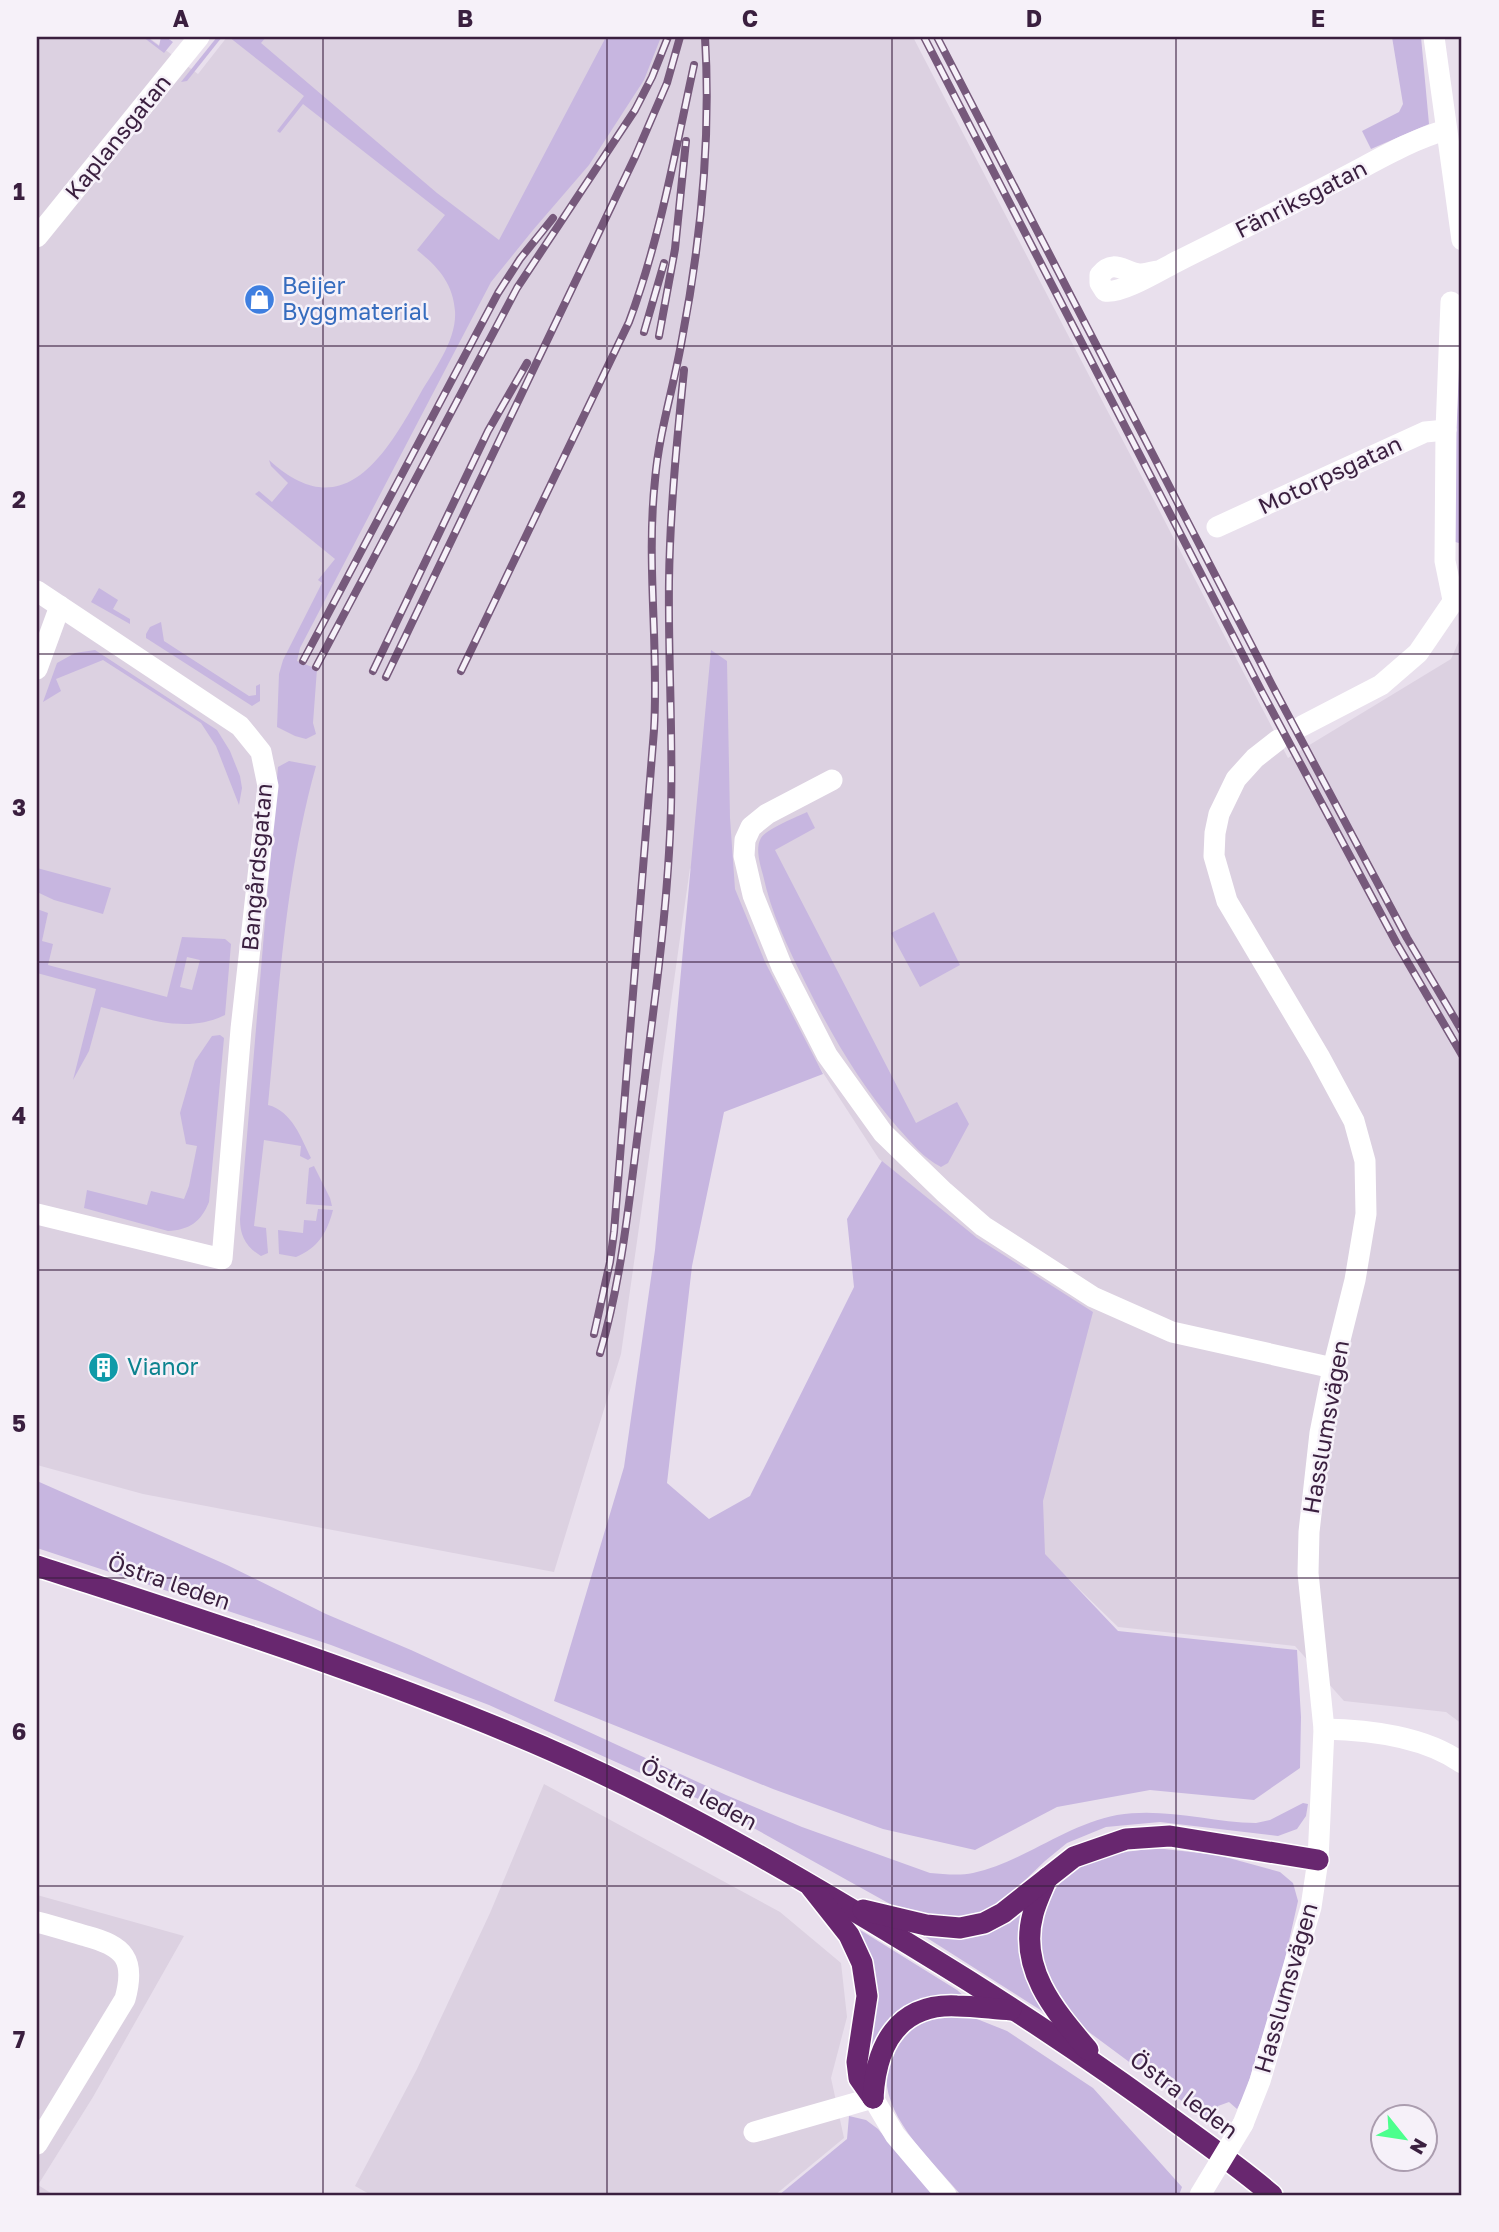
<svg xmlns="http://www.w3.org/2000/svg" width="1499" height="2232" font-family="'Golos Text',sans-serif">
	<style>
		.built { fill: #dcd1e1 }
		.green { fill: #c7b6e0; fill-rule: evenodd }
		.lines { fill: none; stroke-linecap: round; stroke-linejoin: round }
		.highway-casing { stroke: #fff; stroke-width: 24 }
		.minor { stroke: #fff; stroke-width: 21 }
		.highway { stroke: #68276f; stroke-width: 21 }
		.rail-casing { stroke: #76597b; stroke-width: 8 }
		.rail { stroke: #f6f1f9; stroke-width: 5; stroke-dasharray: 16; stroke-linecap: butt }
		.minor-bridge { stroke: #fff; stroke-width: 21 }
		.grid { fill: none; stroke: #3a1f3f; stroke-width: 2; stroke-opacity: 0.55 }
		.labels { text-anchor: middle; stroke-width: 5; stroke-linejoin: round; paint-order: stroke }
		.street-label { font-size: 23px; fill: #3a1f3f; stroke: #f6f1f9 }
		.shop-label { font-size: 23px; fill: #366cbe; stroke: #f6f1f9; text-anchor: start }
		.culture-label { font-size: 23px; fill: #0d838f; stroke: #f6f1f9; text-anchor: start }
		.neatline { fill: none; stroke: #3a1f3f; stroke-width: 2.5 }
		.grid-label { font-size: 23px; text-anchor: middle; font-weight: bold; fill: #3a1f3f }
	</style>
	<rect width="100%" height="100%" fill="#e9e0ed"/>
	<g class="built">
		<polygon points="37,37 148,37 198,74 227,37 913,37 1288,758 1451,659 1462,634 1462,1724 1446,1712 1344,1701 1295,1646 1118,1627 1042,1553 971,1236 879,1159 690,868 621,1354 554,1572 143,1494 37,1465"/>
		<polygon points="544,1784 780,1912 841,1963 847,2017 831,2078 844,2138 775,2195 371,2195 355,2186 417,2069 490,1913"/>
		<polygon points="37,1895 184,1936 93,2097 38,2185 54,2195 37,2195"/>
	</g>
	<g class="green">
		<polygon points="143,37 147,37 159,46 161,37 166,37 173,42 164,53"/>
		<polygon points="217,37 222,37 187,81 181,82"/>
		<path d="M229,37H266L261,43L437,193L499,240L606,37H661L644,80L589,165L533,230L491,282L300,648L297,661L317,669L313,723L316,734L306,739L295,736L277,727L279,674L283,660L322,583L318,580L335,559L255,494L259,491L272,502L288,483L271,466L269,460C343,528 385,456 420,394C434,370 457,340 455,311C453,283 438,267 417,250L445,215L303,104L280,133L277,131L304,96Z"/>
		<polygon points="1392,37 1421,37 1429,124 1371,149 1362,131 1399,112 1403,104"/>
		<polygon points="1461,305 1462,310 1462,544 1452,541"/>
		<polygon points="99,588 118,600 113,609 130,619 130,624 91,602"/>
		<polygon points="161,622 164,641 249,696 256,695 256,686 260,684 260,701 252,706 146,638 146,634 150,627"/>
		<polygon points="95,650 217,730 230,751 240,776 242,788 239,805 216,746 201,723 103,660 56,679 61,691 43,702 57,663 75,653"/>
		<polygon points="711,650 727,661 730,818 735,889 765,962 823,1074 724,1112 692,1266 667,1483 709,1519 750,1496 854,1287 847,1219 882,1161 977,1238 1093,1312 1043,1501 1045,1554 1118,1631 1297,1650 1301,1717 1300,1768 1254,1800 1150,1790 1057,1807 975,1850 883,1829 773,1789 554,1701 624,1467 655,1250"/>
		<path d="M289,761L316,766C285,877 279,991 268,1105C292,1111 301,1138 311,1158L308,1160L300,1156L301,1146L264,1140L254,1226L266,1228L268,1253L261,1256C246,1247 240,1236 240,1219L278,767Z"/>
		<path d="M807,812L815,828L775,850L916,1123L957,1102L969,1124L948,1163L941,1167C923,1158 911,1142 898,1128C860,1084 832,1036 806,984C788,948 771,913 763,875C760,864 755,848 761,838C766,829 797,817 807,812Z"/>
		<polygon points="37,868 111,888 103,914 54,900 37,892"/>
		<path d="M37,909L48,913L42,941L53,944L48,965L167,997L182,937L225,939L231,944L225,1015C185,1035 142,1017 101,1007L89,1051L73,1080L96,989L37,973ZM187,957L200,960L192,990L180,987Z"/>
		<polygon points="934,912 960,965 920,987 891,933"/>
		<path d="M212,1036L220,1035L224,1038L209,1202C201,1222 189,1230 168,1231L84,1208L87,1190L147,1205L151,1191L184,1199L189,1186L197,1146L186,1144L180,1113L195,1061Z"/>
		<polygon points="314,1166 330,1198 332,1206 306,1204 309,1168"/>
		<path d="M318,1209L333,1210C327,1233 318,1248 296,1257L279,1254L278,1230L303,1233L304,1220L316,1221Z"/>
		<path d="M37,1481L227,1565L326,1614L411,1650L726,1795L802,1827L930,1873C944,1874 959,1876 973,1873C1023,1862 1065,1825 1117,1815C1164,1807 1209,1822 1256,1823L1270,1820L1303,1803L1308,1804L1306,1816L1297,1829L1278,1836L1160,1822L1106,1827L1067,1843L1045,1861L998,1906L977,1915L949,1919L899,1909L714,1806L489,1705L331,1645L37,1548Z"/>
		<path d="M1155,1848L1218,1855L1280,1872L1293,1883L1298,1901L1282,1972L1245,2094L1237,2109L1229,2102L1218,2106L1214,2115L1226,2128L1225,2133L1074,2021C1067,2014 1058,2005 1054,1996C1048,1982 1039,1960 1038,1945C1036,1913 1054,1881 1083,1865C1105,1854 1131,1851 1155,1848Z"/>
		<polygon points="1026,1905 1047,2012 1045,2013 924,1936 925,1933"/>
		<polygon points="857,1928 957,1990 966,1998 931,1999 866,2078 854,1929"/>
		<path d="M948,2014L977,2019L1007,2031L1093,2088L1182,2187L1179,2195H961C929,2157 861,2099 896,2045C912,2021 921,2020 948,2014Z"/>
		<polygon points="849,2116 866,2120 878,2129 933,2195 779,2195 847,2139"/>
	</g>
	<g class="lines">
		<defs>
			<g id="highway">
				<path d="M37,1566C196,1618 358,1669 513,1734C673,1800 822,1890 969,1981C1042,2027 1113,2075 1183,2127C1213,2149 1244,2171 1272,2195"/>
				<path d="M1047,1878C1042,1890 1036,1902 1033,1914C1018,1969 1055,2011 1088,2050"/>
				<polyline points="811,1887 849,1935 862,1963 867,1996 857,2062 859,2078 873,2098"/>
				<polyline points="863,1910 926,1925 960,1928 984,1923 1003,1913 1074,1857 1126,1839 1170,1836 1318,1860"/>
				<path d="M873,2098C876,2046 897,2003 957,2006C975,2006 993,2009 1011,2010"/>
			</g>
		</defs>
		<use href="#highway" class="highway-casing"/>
		<g class="minor">
			<polyline points="1434,37 1462,240"/>
			<polyline points="37,237 199,37"/>
			<path d="M1157,271C1151,272 1145,274 1139,274C1123,271 1113,259 1100,275V283L1105,291C1120,295 1162,269 1178,261C1230,235 1283,209 1335,182C1371,164 1407,141 1446,130"/>
			<polyline points="1451,302 1446,430 1445,561 1453,600"/>
			<polyline points="1217,527 1425,432 1446,430"/>
			<polyline points="37,591 240,726 261,752 268,786 241,1029 222,1259 37,1214"/>
			<polyline points="37,669 60,606"/>
			<polyline points="1302,726 1381,685 1418,653 1461,590"/>
			<polyline points="832,780 767,814 751,827 745,840 744,856 753,895 782,967 827,1055 883,1133 944,1192 983,1226 1093,1297 1172,1332 1333,1368"/>
			<path d="M1324,1729C1370,1730 1424,1736 1462,1763"/>
			<path d="M37,1922C53,1926 69,1931 86,1936C124,1946 136,1959 125,1999L37,2144"/>
			<polyline points="1243,2124 1260,2081 1311,1907 1318,1860 1324,1729 1308,1573 1309,1532 1320,1433 1333,1368 1355,1280 1366,1214 1365,1161 1354,1121 1319,1056 1227,901 1214,856 1215,833 1219,814 1236,779 1255,758 1278,740"/>
			<polyline points="754,2132 873,2098 895,2135 946,2195"/>
		</g>
		<use href="#highway" class="highway"/>
		<defs>
			<g id="rail">
				<polyline points="924,37 1262,692 1397,944 1462,1055"/>
				<polyline points="937,37 1272,685 1407,938 1462,1031"/>
				<polyline points="644,332 664,263"/>
				<polyline points="659,336 675,249 686,141"/>
				<polyline points="303,661 498,293 520,259 553,218"/>
				<polyline points="316,667 517,288 635,110 652,77 668,37"/>
				<polyline points="373,671 488,431 527,363"/>
				<path d="M461,671L629,322C660,239 675,152 694,65"/>
				<polyline points="386,677 635,157 667,83 680,37"/>
				<path d="M594,1334L610,1262L614,1232L654,730C659,647 646,563 655,480C659,432 674,386 682,339C701,240 711,137 705,37"/>
				<path d="M600,1353C622,1278 629,1201 639,1124C652,1019 668,915 671,808C673,733 668,657 669,581C670,510 677,440 684,370"/>
			</g>
		</defs>
		<use href="#rail" class="rail-casing"/>
		<use href="#rail" class="rail"/>
		<polyline class="minor-bridge" points="1200,2195 1243,2124"/>
	</g>
	<path class="grid" d="M323,37V2195M607,37V2195M892,37V2195M1176,37V2195M37,346H1462M37,654H1462M37,962H1462M37,1270H1462M37,1578H1462M37,1886H1462"/>
	<defs>
		<symbol id="shop-disc" viewBox="-11 -11 22 22"><circle r="9.5" fill="#3f7fe0" stroke="#f6f1f9"/><path d="M-5-2.5h2.3a2.7 3.5 0 0 1 5.4 0H5L5.5 6h-11ZM-1.5-2.5h3a1.5 2.3 0 0 0-3 0Z" fill="#fff"/></symbol>
		<symbol id="building-disc" viewBox="-11 -11 22 22"><circle r="9.5" fill="#0f9aa8" stroke="#f6f1f9"/><path d="M-4-6H4V6H1V3H-1V6H-4ZM-2.5-4.3h1.7v1.8h-1.7ZM.8-4.3h1.7v1.8H.8ZM-2.5-1h1.7V.8h-1.7ZM.8-1h1.7V.8H.8Z" fill="#fff"/></symbol>
	</defs>
	<g fill-rule="evenodd">
		<use href="#shop-disc" x="242" y="282" width="35" height="35"/>
		<use href="#building-disc" x="86" y="1350" width="35" height="35"/>
	</g>
	<g class="labels">
		<g class="street-label">
			<text transform="translate(118 137) rotate(-51)" y="8">Kaplansgatan</text>
			<text transform="translate(1301 199) rotate(-27)" y="8">Fänriksgatan</text>
			<text transform="translate(1330 475) rotate(-25)" y="8">Motorpsgatan</text>
			<text transform="translate(257 867) rotate(-85)" y="8">Bangårdsgatan</text>
			<text transform="translate(1326 1427) rotate(-80)" y="8">Hasslumsvägen</text>
			<text transform="translate(169 1582) rotate(19)" y="8">Östra leden</text>
			<text transform="translate(699 1794) rotate(28)" y="8">Östra leden</text>
			<text transform="translate(1286 1988) rotate(-74)" y="8">Hasslumsvägen</text>
			<text transform="translate(1184 2095) rotate(37)" y="8">Östra leden</text>
		</g>
		<g class="shop-label">
			<text x="282" y="294">Beijer<tspan x="282" dy="26">Byggmaterial</tspan></text>
		</g>
		<g class="culture-label">
			<text x="127" y="1375">Vianor</text>
		</g>
	</g>
	<rect width="1499" height="2232" fill="none" stroke="#f6f1f9" stroke-width="77"/>
	<g transform="translate(1404 2138) rotate(120)"><circle r="33" fill="#f6f1f9" stroke="#ab9daf" stroke-width="2"/>
	<path d="M0-5L12 26L0 18L-12 26Z" fill="#4cff8d"/>
	<text y="-10" font-size="19" font-weight="bold" text-anchor="middle" fill="#3a1f3f">N</text>
	</g>
	<rect x="38" y="38" width="1422" height="2156" class="neatline"/>
	<g class="grid-label">
		<text x="181" y="27">A</text>
		<text x="465" y="27">B</text>
		<text x="750" y="27">C</text>
		<text x="1034" y="27">D</text>
		<text x="1318" y="27">E</text>
		<text x="19" y="200">1</text>
		<text x="19" y="508">2</text>
		<text x="19" y="816">3</text>
		<text x="19" y="1124">4</text>
		<text x="19" y="1432">5</text>
		<text x="19" y="1740">6</text>
		<text x="19" y="2048">7</text>
	</g>
</svg>
